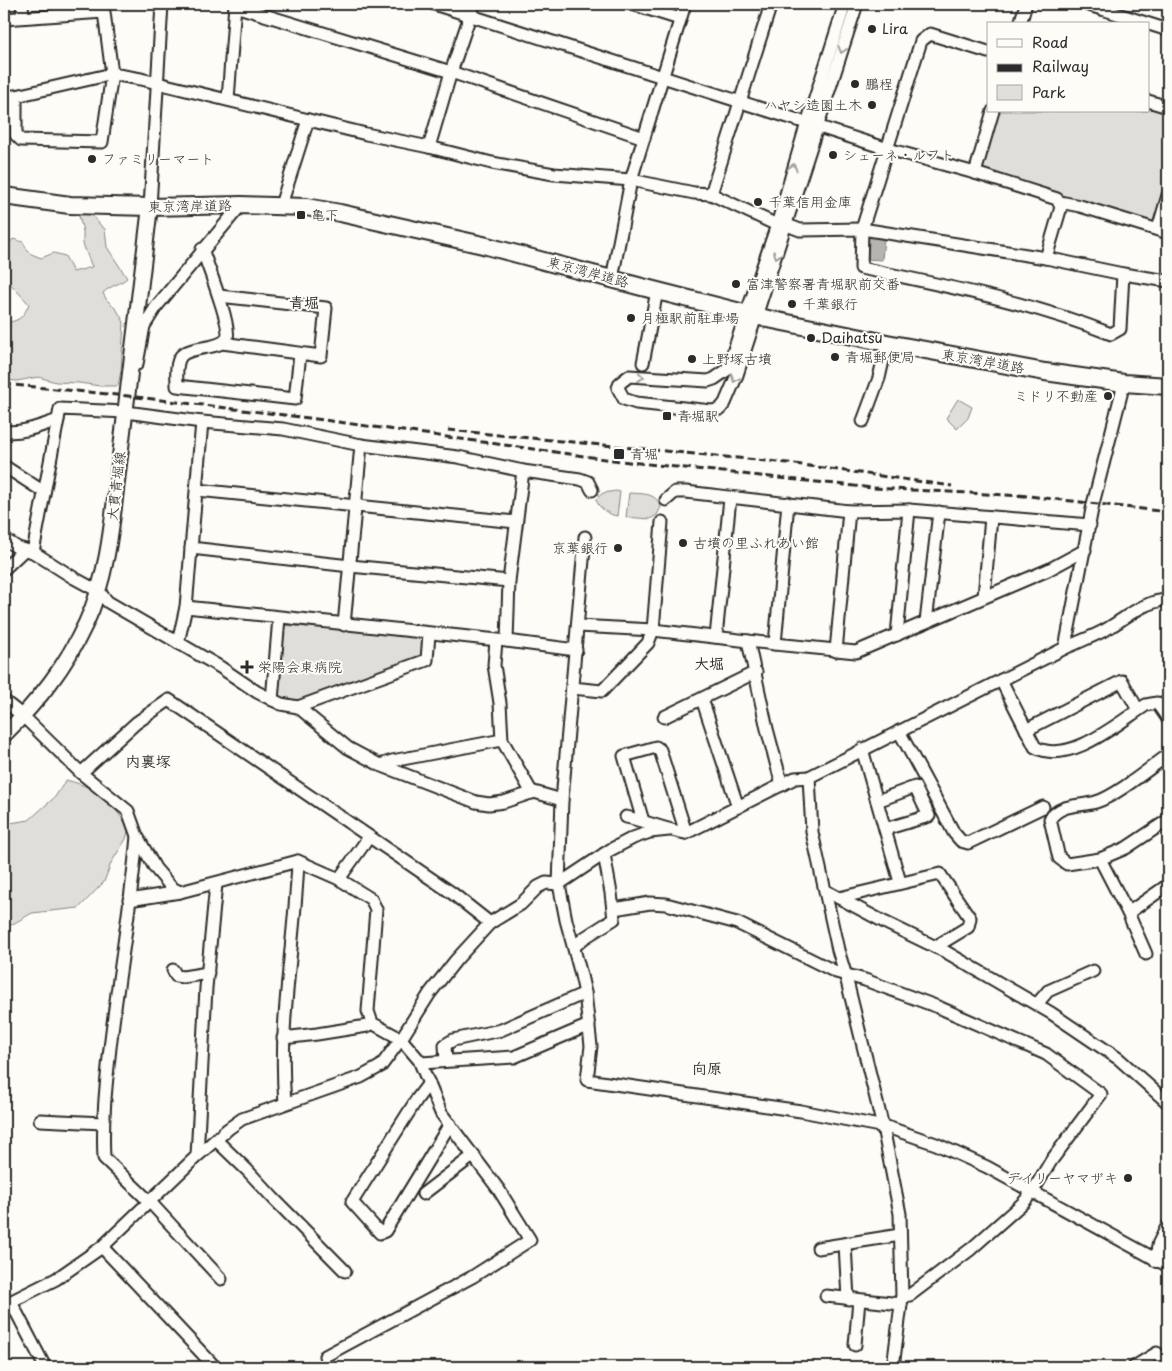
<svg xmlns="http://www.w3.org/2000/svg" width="1172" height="1371" font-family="'Playpen Sans','Klee One',sans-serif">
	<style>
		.green { fill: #dfdeda; stroke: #858482 }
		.water { fill: #b5b4b1; stroke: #7e7d7b }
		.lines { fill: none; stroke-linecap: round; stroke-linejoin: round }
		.minor-casing { stroke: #2b2b2b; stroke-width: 15 }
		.major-casing { stroke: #2b2b2b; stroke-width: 18 }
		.highway-casing { stroke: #2b2b2b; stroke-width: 20 }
		.minor { stroke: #fdfcf7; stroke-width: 11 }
		.major { stroke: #fdfcf7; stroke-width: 14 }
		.highway { stroke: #fdfcf7; stroke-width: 16 }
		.rail { stroke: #2b2b2b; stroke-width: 3; stroke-dasharray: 8 4; stroke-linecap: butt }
		.oneway { stroke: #9e9e9b }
		.poi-dot { fill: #2b2b2b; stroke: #fdfcf7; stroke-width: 2 }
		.labels { text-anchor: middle; stroke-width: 4; stroke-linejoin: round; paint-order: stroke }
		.poi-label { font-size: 14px; fill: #2b2b2b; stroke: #fdfcf7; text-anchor: start }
		.street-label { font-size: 14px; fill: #2b2b2b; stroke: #fdfcf7 }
		.neighbourhood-label { font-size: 15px; font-weight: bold; fill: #2b2b2b; stroke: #fdfcf7 }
	</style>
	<rect width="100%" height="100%" fill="#fdfcf7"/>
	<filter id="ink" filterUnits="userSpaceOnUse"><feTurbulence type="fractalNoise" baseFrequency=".02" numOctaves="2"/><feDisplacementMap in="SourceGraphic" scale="10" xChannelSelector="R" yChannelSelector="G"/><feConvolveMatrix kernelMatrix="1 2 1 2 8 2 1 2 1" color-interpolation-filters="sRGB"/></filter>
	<g filter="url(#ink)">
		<g class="green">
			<polygon points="1148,107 1168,113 1168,176 1154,223 981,172 979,168 998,111 1148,111"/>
			<path d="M87,209L101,226L105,229L107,247L127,278C119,285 111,285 103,293L106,299L117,310L124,322L121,371L118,386H100L79,383L56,382L38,377L17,381L4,380V323C19,321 23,318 29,304L4,277C4,263 3,250 13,239L23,242L29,253L41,258L54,253L65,256L73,272L92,267L83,244V231L79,216Z"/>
			<polygon points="958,399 972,407 968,418 957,429 946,418"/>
			<path d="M616,491L620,492L617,516C609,515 598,508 596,499L603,493Z"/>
			<path d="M629,493C642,494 656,492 661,507L657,515L650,519L626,517Z"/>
			<polygon points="281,625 427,636 424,659 296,704 276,698"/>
			<path d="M66,780C101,789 109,800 129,828L126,839L111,863L104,882L79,908L32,913L4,929V824L29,820L55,797Z"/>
		</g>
		<polygon class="water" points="868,237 884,238 882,260 865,259"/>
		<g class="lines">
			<defs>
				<g id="minor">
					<polyline points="22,4 23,17"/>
					<polyline points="434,4 888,149 975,173 1057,199 1061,207 1046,258"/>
					<polyline points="632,4 680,19"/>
					<polyline points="845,4 803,136 777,225 727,370 714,379 708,381 629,376 620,383 618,388 624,399 636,403 712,411 720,409 725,403 737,375 857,4"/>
					<polyline points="1086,4 1168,30"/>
					<polyline points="235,6 451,72 644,138"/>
					<polyline points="4,19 104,12 112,74 102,142 21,140 16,135 16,96"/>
					<polyline points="1020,24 1026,4"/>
					<path d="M988,52L930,34L921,41L862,229L861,268C945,286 1030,302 1111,334L1120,329L1123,274"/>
					<polyline points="4,96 16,96 112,74 141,79 366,134 429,147 492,163 554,174 631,180 694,193 711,194 777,225"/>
					<polyline points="228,100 235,4"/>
					<polyline points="1148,101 1168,107"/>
					<polyline points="429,147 451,72 474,4"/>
					<polyline points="975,173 993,111"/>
					<polyline points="711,194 771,4"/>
					<polyline points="1060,202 1080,206 1168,233"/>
					<polyline points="281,205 308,120"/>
					<polyline points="150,207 162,4"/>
					<polyline points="787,225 800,230 862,229 1046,258 1123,274 1168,281"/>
					<polyline points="1158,229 1168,195"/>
					<path d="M202,249C207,264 232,327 227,338C221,350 191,345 181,356C175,364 177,377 177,386L295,399L300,354"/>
					<polyline points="612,279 631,180 685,4"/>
					<polyline points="219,296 326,308 321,356 222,343"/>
					<polyline points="643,363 657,291"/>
					<polyline points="137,364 144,326 156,307 241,205"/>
					<polyline points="863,421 879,378 887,343"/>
					<path d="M4,431C22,434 40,426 58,420"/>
					<polyline points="4,466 44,492"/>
					<polyline points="197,490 516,522"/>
					<polyline points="666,500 675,492 686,492 849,511 909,510 1090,525"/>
					<polyline points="585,537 562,800 559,884 566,920 580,971 585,993 591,1046 587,1080 801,1111 890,1128 936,1144 987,1167 1168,1266"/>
					<polyline points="4,539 18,548 33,552 74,578 98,591 108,602 220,667 257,692 281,704 298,707 348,748 380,765 476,802 489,804 504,802 534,792 562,800"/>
					<polyline points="191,548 350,566 509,581"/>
					<polyline points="33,552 60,409 126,412 202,422 283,429 361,445 458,457 523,471 580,479 588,482 592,490"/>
					<polyline points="4,569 24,550"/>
					<polyline points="984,597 991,517"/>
					<polyline points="186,607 507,641 576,650"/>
					<polyline points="926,622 939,512"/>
					<polyline points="344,625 361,445"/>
					<polyline points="578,626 653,630 775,644 856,652 1048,570 1085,550"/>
					<polyline points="897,635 909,510"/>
					<polyline points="716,637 730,498"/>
					<polyline points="496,641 494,665 500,703 502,740 532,793"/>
					<polyline points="507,641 509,581 523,471"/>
					<polyline points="748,641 767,729 782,785"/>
					<polyline points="178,643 186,607 202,422"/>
					<polyline points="775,644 788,503"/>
					<polyline points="1065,648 1093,504 1124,383"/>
					<polyline points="836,651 849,511"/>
					<path d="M1001,680L1035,747C1069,766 1118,723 1146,705L1157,703L1168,719"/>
					<polyline points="572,688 602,691 648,643 653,630 662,522"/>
					<polyline points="702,699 738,807"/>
					<polyline points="272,700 279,618"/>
					<polyline points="4,701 23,716 81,773 128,811 137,836 155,868 172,888 180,892"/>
					<polyline points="298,707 427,660 429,634"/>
					<polyline points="664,717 756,672"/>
					<polyline points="1026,730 1122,681 1138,710"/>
					<polyline points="899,731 954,833 961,841 968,843 1043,807"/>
					<polyline points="862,749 900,882"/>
					<path d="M1168,755C1150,768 1116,796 1096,802C1079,807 1061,803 1050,819L1059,858L1067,864L1100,859L1126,848L1168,820"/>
					<polyline points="380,765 392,761 502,740"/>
					<polyline points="81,773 136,723 169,700 452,893 490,923"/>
					<polyline points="809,777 812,832 838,950 845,973 883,1127 900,1214 902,1297 893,1367"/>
					<polyline points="877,801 915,787 929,816 885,829"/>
					<path d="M626,817C646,821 665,830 686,833L795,778L809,777L1065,648C1078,642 1092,637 1105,630C1125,619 1144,600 1168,600"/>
					<polyline points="643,821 624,756 656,747 660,750 686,833"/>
					<path d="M137,836C131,907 118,977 110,1048C106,1085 102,1120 104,1158L150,1202L221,1279"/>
					<polyline points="1100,859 1128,913 1168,885"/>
					<polyline points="339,879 369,837"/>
					<polyline points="826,891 886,923 946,952 1051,1013 1119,1059 1168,1103"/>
					<polyline points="839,898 940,874 970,918 968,927 935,947"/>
					<polyline points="129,900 180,892 298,861 339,879 371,899 376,909 368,1011 372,1023 401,1039 419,1060 441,1113 499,1190 530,1240 472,1277 325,1356"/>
					<polyline points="614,909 650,903 666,904 737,923 836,972 865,980 938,1007 1046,1054 1101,1094 1051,1161 1033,1191 1024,1202 971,1249 910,1295 902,1297"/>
					<polyline points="1128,913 1146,954"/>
					<polyline points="574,947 584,938 614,919 611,893 604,854"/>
					<polyline points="173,970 176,976 183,977 208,973"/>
					<polyline points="1037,1004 1048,991 1093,971"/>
					<polyline points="283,1038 317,1034 367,1026 372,1023"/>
					<polyline points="446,1061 445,1045 453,1040 501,1030 585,993"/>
					<polyline points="421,1063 514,1057 589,1025"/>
					<polyline points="429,1083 417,1099 352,1202 380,1233 385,1231 450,1124"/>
					<path d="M285,1103C278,1022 295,942 298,861"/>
					<polyline points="40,1120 103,1123"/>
					<polyline points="216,1140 247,1170 274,1199 345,1271"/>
					<polyline points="197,1156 206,988 216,884"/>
					<polyline points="423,1194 474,1155"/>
					<polyline points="845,1244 848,1299"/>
					<polyline points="102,1247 215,1367"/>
					<polyline points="818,1248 900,1235"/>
					<polyline points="826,1296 901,1304"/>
					<polyline points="11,1302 45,1367"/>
					<polyline points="4,1305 56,1279 102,1247 197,1156 228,1129 242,1119 361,1077 381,1066 401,1039 430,993 456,960 490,923 521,904 538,887 546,883 559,884 610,850 633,838 650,832 669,830"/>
					<polyline points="855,1345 859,1300"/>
					<polyline points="1134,1367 1157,1353 1166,1367"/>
				</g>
				<g id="major">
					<path d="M4,735C39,700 65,668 86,623C110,572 113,511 120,456C130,373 140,290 150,207"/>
					<polyline points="1157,1260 1160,1244 1168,1228"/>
				</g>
				<polyline id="highway" points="4,196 70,205 150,207 241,205 306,207 340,213 483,245 638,286 768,319 887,343 1045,372 1124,383 1168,386"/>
			</defs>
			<use href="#minor" class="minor-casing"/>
			<use href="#major" class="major-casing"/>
			<use href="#highway" class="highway-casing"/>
			<use href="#minor" class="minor"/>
			<use href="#major" class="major"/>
			<use href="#highway" class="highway"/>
			<g class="rail">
				<polyline points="4,384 128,396 309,418 620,461 873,488 1025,496"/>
				<polyline points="448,430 788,463 952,486"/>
				<polyline points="1019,495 1168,512"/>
			</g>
		</g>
		<defs><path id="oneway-chevron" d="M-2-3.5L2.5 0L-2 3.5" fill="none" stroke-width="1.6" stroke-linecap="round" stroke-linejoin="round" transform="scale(1.25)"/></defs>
		<g class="oneway">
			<use href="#oneway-chevron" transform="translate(842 50) rotate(108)"/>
			<use href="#oneway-chevron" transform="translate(793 167) rotate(-74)"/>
			<use href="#oneway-chevron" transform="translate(777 255) rotate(109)"/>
			<use href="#oneway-chevron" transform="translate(641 377) rotate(4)"/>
			<use href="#oneway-chevron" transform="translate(735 379) rotate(112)"/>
		</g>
	</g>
	<g class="poi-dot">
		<circle cx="872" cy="29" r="5"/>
		<circle cx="855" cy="84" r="5"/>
		<circle cx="872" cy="105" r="5"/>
		<circle cx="833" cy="155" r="5"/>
		<circle cx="92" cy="159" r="5"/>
		<circle cx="758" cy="202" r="5"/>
		<rect x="296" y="210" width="10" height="10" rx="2.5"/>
		<circle cx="736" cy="284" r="5"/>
		<circle cx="792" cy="304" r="5"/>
		<circle cx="631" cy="318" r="5"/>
		<circle cx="811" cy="338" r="5"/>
		<circle cx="835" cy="357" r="5"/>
		<circle cx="692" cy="359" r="5"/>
		<circle cx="1108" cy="396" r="5"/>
		<rect x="662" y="411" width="10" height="10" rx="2.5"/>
		<rect x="613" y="448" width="12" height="12" rx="2.5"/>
		<circle cx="683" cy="543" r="5"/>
		<circle cx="618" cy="548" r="5"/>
		<path d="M244.5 659.5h5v5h5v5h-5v5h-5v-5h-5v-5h5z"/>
		<circle cx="1128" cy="1178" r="5"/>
	</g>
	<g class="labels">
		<g class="poi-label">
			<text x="882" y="34">Lira</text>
			<text x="865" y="89">鵬程</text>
			<text x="862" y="110" text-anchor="end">ハヤシ造園土木</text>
			<text x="843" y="160">シェーネ・ルフト</text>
			<text x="102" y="164">ファミリーマート</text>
			<text x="768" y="207">千葉信用金庫</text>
			<text x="311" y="220">亀下</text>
			<text x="746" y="289">富津警察署青堀駅前交番</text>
			<text x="802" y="309">千葉銀行</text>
			<text x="641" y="323">月極駅前駐車場</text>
			<text x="821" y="343">Daihatsu</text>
			<text x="845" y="362">青堀郵便局</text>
			<text x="702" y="364">上野塚古墳</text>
			<text x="1098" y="401" text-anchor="end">ミドリ不動産</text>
			<text x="677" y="421">青堀駅</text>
			<text x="630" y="459">青堀</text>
			<text x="693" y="548">古墳の里ふれあい館</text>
			<text x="608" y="553" text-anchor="end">京葉銀行</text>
			<text x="258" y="672">栄陽会東病院</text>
			<text x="1118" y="1183" text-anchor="end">デイリーヤマザキ</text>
		</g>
		<g class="street-label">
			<text transform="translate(190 206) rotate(-1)" y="5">東京湾岸道路</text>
			<text transform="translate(588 272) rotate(15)" y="5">東京湾岸道路</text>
			<text transform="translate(983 361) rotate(10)" y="5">東京湾岸道路</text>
			<text transform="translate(116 486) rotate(-83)" y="5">大貫青堀線</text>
		</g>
		<g class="neighbourhood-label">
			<text x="304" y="308">青堀</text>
			<text x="709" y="669">大堀</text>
			<text x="148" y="767">内裏塚</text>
			<text x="707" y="1074">向原</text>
		</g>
	</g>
	<rect width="1172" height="1371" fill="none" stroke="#fdfcf7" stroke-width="20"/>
	<rect x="10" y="10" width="1152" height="1351" fill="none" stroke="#2b2b2b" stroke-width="2" filter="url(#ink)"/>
	<rect x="987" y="22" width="162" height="90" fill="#fdfcf7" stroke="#a9a8a5"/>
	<rect x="997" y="39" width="25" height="8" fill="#fdfcf7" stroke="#a9a8a5"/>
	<text x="1032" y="48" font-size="15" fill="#2b2b2b">Road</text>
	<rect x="997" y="64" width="25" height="8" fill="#2b2b2b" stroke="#a9a8a5"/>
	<text x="1032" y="72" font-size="15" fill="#2b2b2b">Railway</text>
	<rect x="997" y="85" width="25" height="15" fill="#dfdeda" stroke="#a9a8a5"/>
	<text x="1032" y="98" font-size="15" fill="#2b2b2b">Park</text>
</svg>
